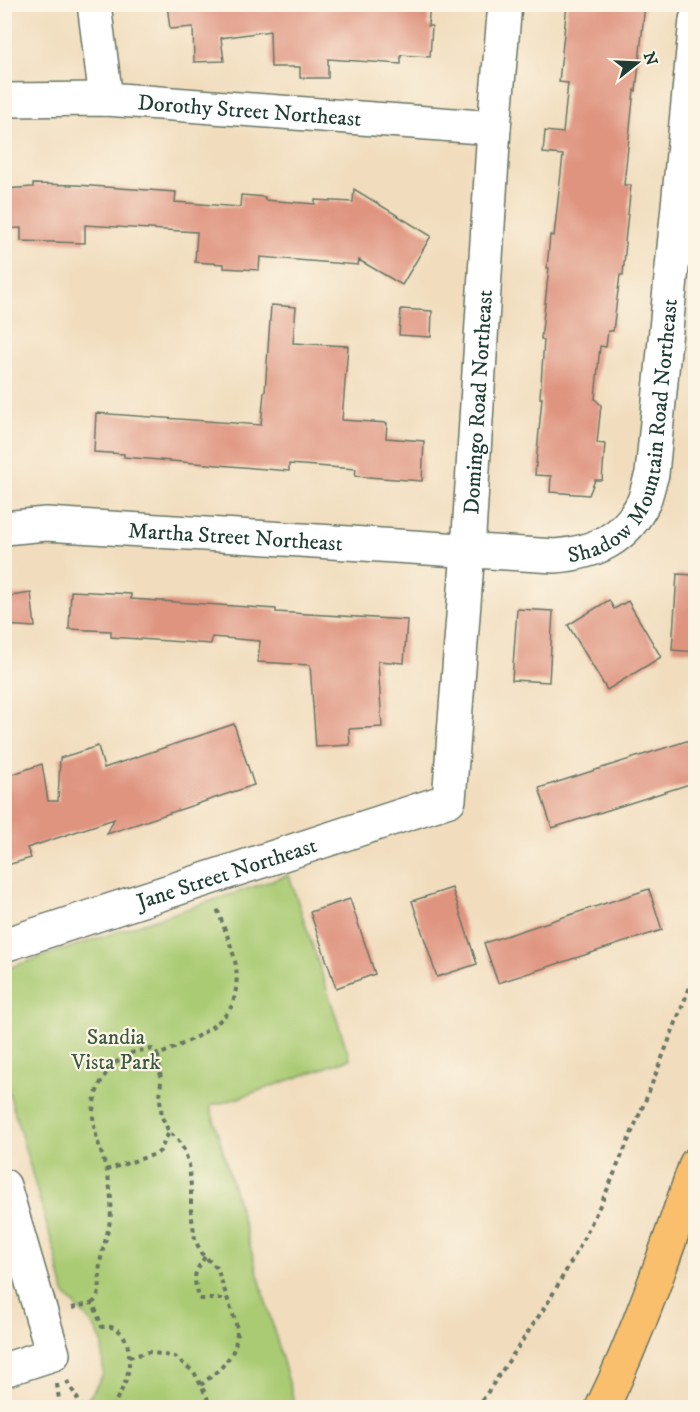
<svg xmlns="http://www.w3.org/2000/svg" width="700" height="1412" font-family="'IM FELL DW Pica',serif">
	<style>
		.green { fill: #aacb73; stroke: #648454; stroke-width: 1.5 }
		.building { fill: #df9480 }
		.lines { fill: none; stroke-linecap: round; stroke-linejoin: round }
		.minor-casing { stroke: #687564; stroke-width: 36 }
		.motorway-casing { stroke: #687564; stroke-width: 36 }
		.path { stroke: #687564; stroke-width: 4; stroke-dasharray: 4.5 4.5; stroke-linecap: butt }
		.minor { stroke: #fff; stroke-width: 33 }
		.motorway { stroke: #f9bf6c; stroke-width: 33 }
		.labels { text-anchor: middle; stroke-width: 4.5; stroke-linejoin: round; paint-order: stroke }
		.street-label { font-size: 22px; fill: #1f3d34; stroke: #fcf5e5 }
		.park-label { font-size: 22px; fill: #3b5941; stroke: #fcf5e5 }
	</style>
	<rect width="100%" height="100%" fill="#fcf5e5"/>
	<filter id="ink" filterUnits="userSpaceOnUse"><feTurbulence type="fractalNoise" baseFrequency=".0167" numOctaves="2"/><feDisplacementMap in="SourceGraphic" scale="12" xChannelSelector="R" yChannelSelector="G"/><feConvolveMatrix kernelMatrix="1 2 1 2 8 2 1 2 1" color-interpolation-filters="sRGB"/></filter>
	<filter id="wash" filterUnits="userSpaceOnUse"><feTurbulence type="fractalNoise" baseFrequency=".008" numOctaves="4" result="noise"/><feDisplacementMap in="SourceGraphic" scale="24" xChannelSelector="R" yChannelSelector="G"/><feGaussianBlur stdDeviation="1.35" result="paint"/><feColorMatrix in="noise" values="0 0 0 0 0 0 0 0 0 0 0 0 0 0 0 0 0 1.4 0 .05"/><feComposite in="paint" operator="in"/></filter>
	<g filter="url(#wash)">
		<rect width="100%" height="100%" fill="#f1ddbe"/>
		<polygon class="green" points="289,875 350,1059 238,1098 210,1106 296,1407 78,1407 91,1395 103,1374 102,1342 93,1325 64,1293 56,1257 5,1079 5,969"/>
		<g id="blocks">
			<g class="building">
				<polygon points="167,4 296,4 296,7 355,4 430,4 428,26 432,26 430,57 401,55 401,64 328,59 328,78 300,78 300,67 271,67 270,31 221,38 224,61 194,62 193,27 170,29"/>
				<polygon points="567,4 645,4 636,91 634,90 624,185 631,185 625,242 626,242 623,275 620,275 613,331 608,331 606,347 600,346 595,399 601,405 597,443 605,444 602,480 595,480 589,495 550,492 551,476 535,475 542,398 540,398 544,340 541,339 549,268 547,268 550,235 554,236 563,155 543,153 545,131 563,133 568,83 559,82"/>
				<polygon points="33,184 77,185 176,192 175,202 240,207 241,195 265,197 265,200 315,204 315,200 353,202 354,189 431,236 402,285 359,260 358,265 260,257 259,270 224,268 224,264 195,262 197,232 85,225 85,243 21,241 21,228 4,229 4,189 33,187"/>
				<polygon points="271,305 296,307 293,343 348,346 342,420 387,423 386,438 424,441 422,481 355,476 356,469 289,464 289,471 124,457 124,454 94,452 96,413 261,425 264,392 265,392"/>
				<polygon points="401,309 432,311 431,337 399,335"/>
				<polygon points="677,574 696,575 696,652 672,650"/>
				<polygon points="71,591 131,594 131,599 276,609 276,612 407,620 404,663 378,661 382,727 349,729 350,745 316,747 310,665 258,662 260,641 212,637 211,644 111,637 111,631 69,629"/>
				<polygon points="31,593 35,627 4,625 4,597"/>
				<polygon points="609,600 614,609 628,601 661,657 607,690 568,625"/>
				<polygon points="517,609 553,611 549,682 512,680"/>
				<polygon points="234,724 254,785 107,834 114,819 27,848 31,858 4,866 4,777 42,764 48,801 58,801 60,758 98,746 104,768"/>
				<polygon points="696,738 696,782 552,828 539,788"/>
				<polygon points="452,888 477,964 437,977 412,901"/>
				<polygon points="649,889 662,930 498,983 484,943"/>
				<polygon points="350,899 375,974 336,988 310,912"/>
			</g>
		</g>
	</g>
	<g filter="url(#ink)">
		<use href="#blocks" fill-opacity="0" stroke="#687564" stroke-width="1.5"/>
		<g class="lines">
			<defs>
				<g id="minor">
					<polyline points="94,4 106,99"/>
					<path id="s1" d="M4,100L106,99L494,128"/>
					<path id="s2" d="M4,528L46,524L555,556C595,553 626,539 644,501C647,492 649,483 652,474L696,20"/>
					<path id="s3" d="M4,945L449,800L468,550L494,128L505,4"/>
					<polyline points="4,1186 53,1354 4,1370"/>
				</g>
				<path id="motorway" d="M602,1408C640,1329 668,1246 696,1164"/>
			</defs>
			<use href="#minor" class="minor-casing"/>
			<use href="#motorway" class="motorway-casing"/>
			<g class="path">
				<polyline points="158,1055 161,1080 160,1099 162,1117 169,1132 178,1140 184,1150 189,1164 191,1187 191,1212 195,1239 201,1253 217,1268 236,1324 237,1334 235,1347 231,1355 221,1368 201,1385"/>
				<polyline points="106,1170 156,1154 160,1151 169,1132"/>
				<path d="M205,1257C192,1276 193,1278 200,1299H227"/>
				<polyline points="72,1308 93,1303"/>
				<polyline points="129,1357 149,1352 175,1357 194,1372 207,1397 209,1408"/>
				<polyline points="67,1381 83,1408"/>
				<polyline points="57,1384 60,1408"/>
				<path d="M112,1408C118,1396 126,1385 128,1372C132,1352 127,1323 102,1327L93,1303C95,1300 97,1298 98,1295C101,1290 99,1271 100,1263C104,1241 113,1222 111,1199C110,1189 109,1178 106,1168C101,1151 93,1131 93,1114C93,1087 111,1057 138,1051C143,1050 148,1050 152,1049L158,1055C180,1046 220,1028 231,1007C237,995 238,974 235,961C231,943 223,926 217,908"/>
				<polyline points="477,1408 547,1304 579,1248 605,1195 646,1099 696,971"/>
			</g>
			<use href="#minor" class="minor"/>
			<use href="#motorway" class="motorway"/>
		</g>
	</g>
	<g class="labels">
		<g class="street-label">
			<text dy="8" stroke="none"><textPath href="#s1" startOffset="246">Dorothy Street Northeast</textPath></text>
			<text dy="8" stroke="none"><textPath href="#s3" startOffset="867">Domingo Road Northeast</textPath></text>
			<text dy="8" stroke="none"><textPath href="#s2" startOffset="716">Shadow Mountain Road Northeast</textPath></text>
			<text dy="8" stroke="none"><textPath href="#s2" startOffset="232">Martha Street Northeast</textPath></text>
			<text dy="8" stroke="none"><textPath href="#s3" startOffset="234">Jane Street Northeast</textPath></text>
		</g>
		<g class="park-label">
			<text x="116" y="1044">Sandia<tspan x="116" dy="25">Vista Park</tspan></text>
		</g>
	</g>
	<rect width="700" height="1412" fill="none" stroke="#fcf5e5" stroke-width="24"/>
	<g transform="translate(637 63) rotate(72)" stroke="#fcf5e5" stroke-width="4.5" paint-order="stroke">
	<path d="M0-4.5L10 22L0 15L-10 22Z" fill="#1f3d34"/>
	<text y="-9" font-size="16" font-weight="bold" text-anchor="middle" fill="#1f3d34">N</text>
	</g>
</svg>
